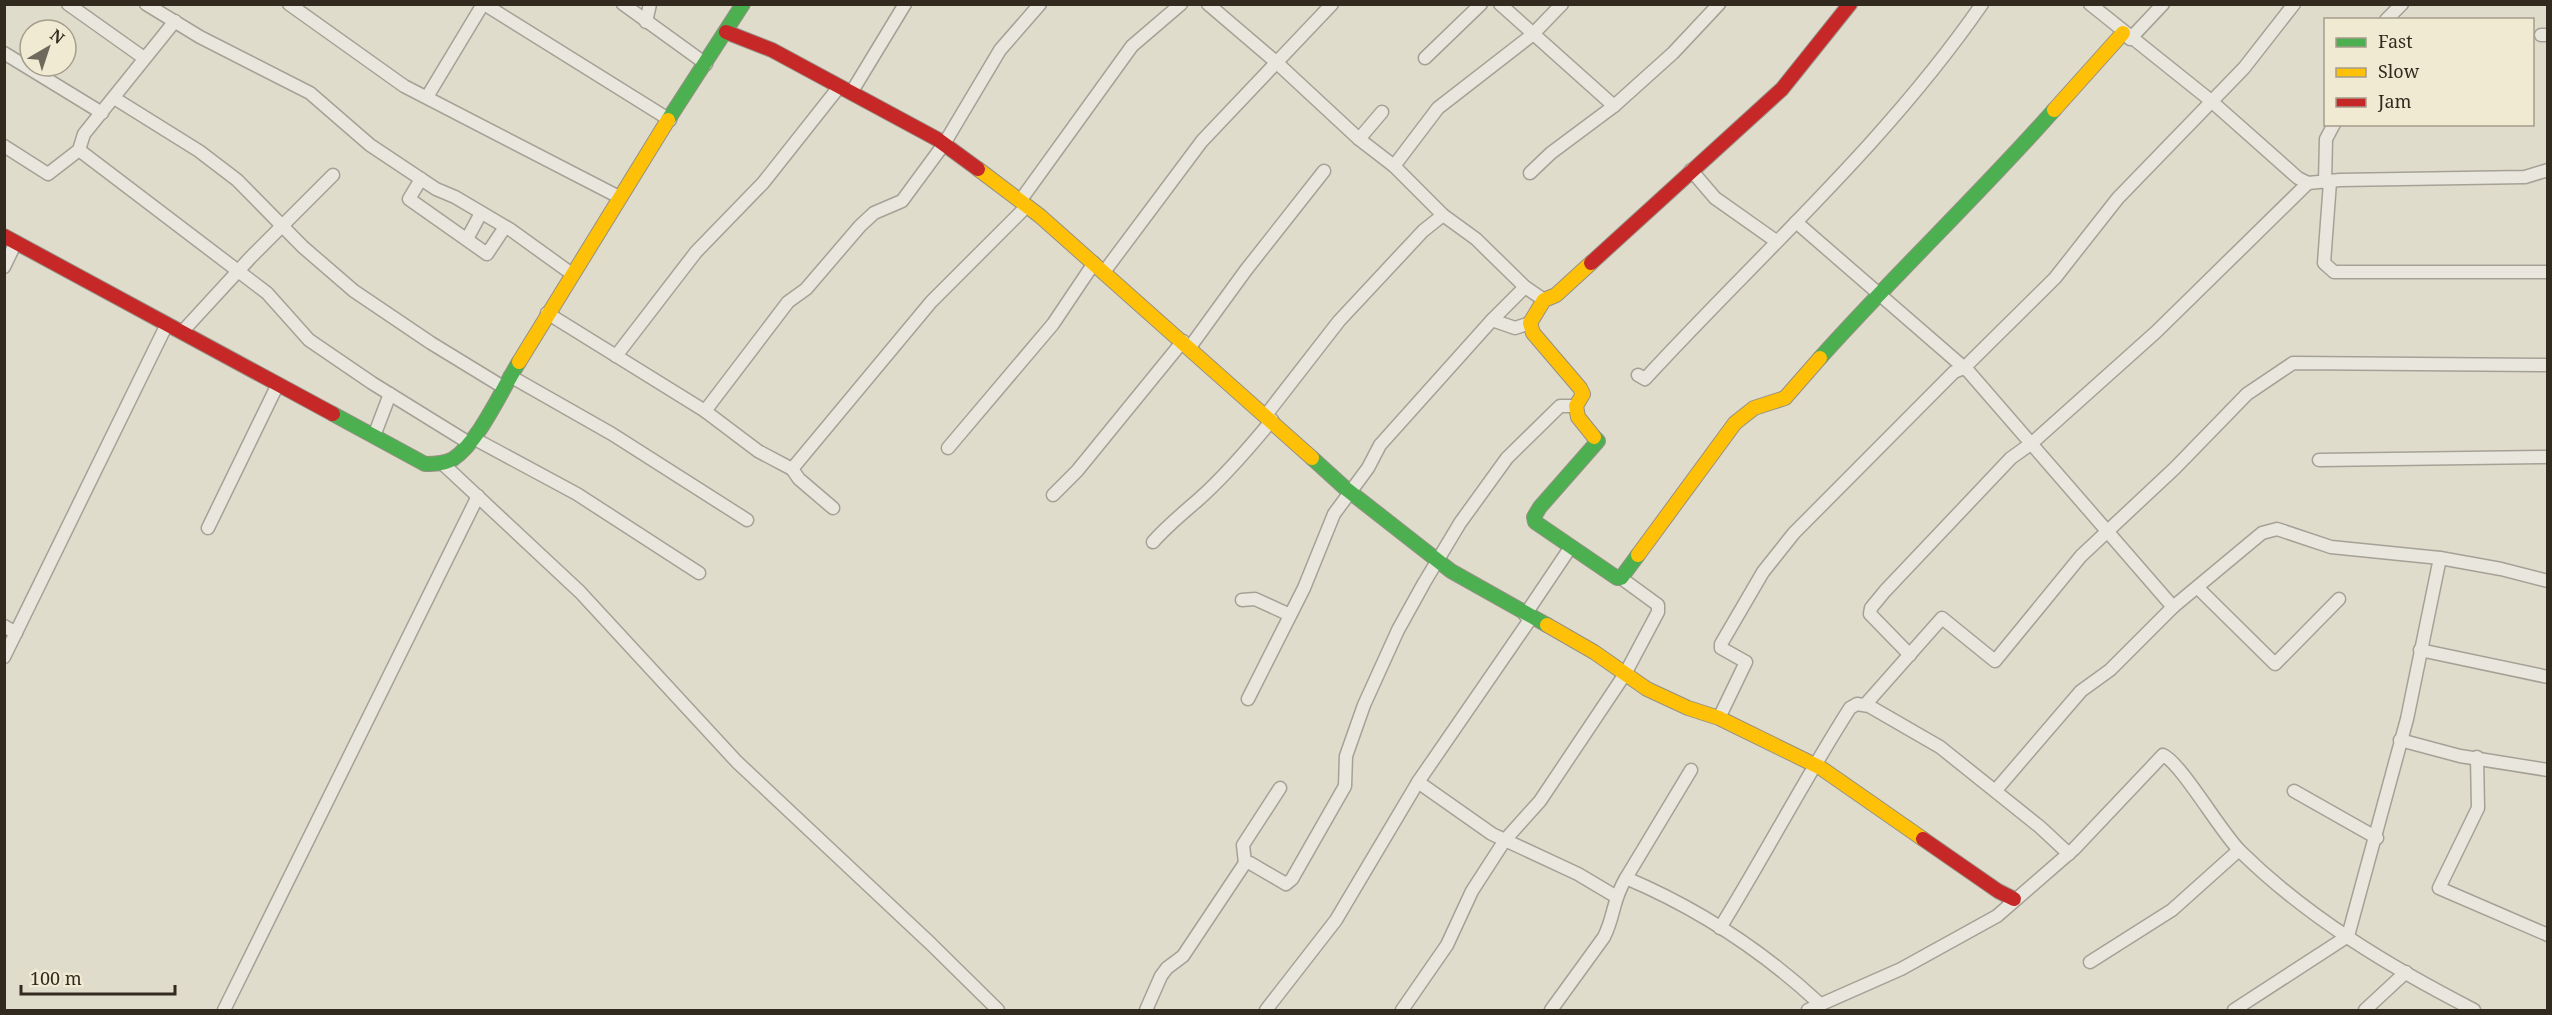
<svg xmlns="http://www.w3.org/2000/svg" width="2552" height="1015" font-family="'Noto Serif',serif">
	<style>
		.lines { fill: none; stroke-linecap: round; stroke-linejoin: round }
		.street-casing { stroke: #a5a196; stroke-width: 15 }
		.fast-casing { stroke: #959085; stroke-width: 16 }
		.slow-casing { stroke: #959085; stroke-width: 16 }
		.jam-casing { stroke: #959085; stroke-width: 16 }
		.street { stroke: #e8e6dd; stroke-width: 12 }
		.fast { stroke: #4caf50; stroke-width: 14 }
		.slow { stroke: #ffc107; stroke-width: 14 }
		.jam { stroke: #c62828; stroke-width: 14 }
	</style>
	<rect width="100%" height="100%" fill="#e0dccc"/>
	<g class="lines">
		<defs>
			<g id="street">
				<polyline points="68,4 144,58"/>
				<polyline points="146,4 200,37 310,93 370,145 436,189 455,197 511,230 572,274"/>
				<polyline points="289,4 404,86 619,197"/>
				<polyline points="484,4 670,120"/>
				<polyline points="623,4 706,64"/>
				<polyline points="1208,4 1276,62 1359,139 1394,166 1443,215 1476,239 1525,287 1544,300"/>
				<polyline points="1500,4 1614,106 1673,53 1719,4"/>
				<polyline points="2090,4 2210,100 2298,178 2308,183 2340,180 2525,177 2548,170"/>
				<polyline points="2386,20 2402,4"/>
				<polyline points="646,22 650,4"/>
				<polyline points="2541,35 2548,35"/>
				<polyline points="2130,39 2163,4"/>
				<polyline points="4,53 102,113"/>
				<polyline points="1425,58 1481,4"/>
				<polyline points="851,93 905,4"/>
				<polyline points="427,97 483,4"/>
				<polyline points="114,98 199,151 237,180 303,247 354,291 431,343 503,387"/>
				<polyline points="1359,139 1382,112"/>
				<polyline points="4,146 48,174 79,150 84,134 175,21"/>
				<polyline points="79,150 267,293 309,340 372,383 469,443"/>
				<polyline points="1394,166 1438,108 1532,35 1562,4"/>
				<polyline points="1691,170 1715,198 1776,241"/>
				<polyline points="1530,173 1551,153 1614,106"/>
				<polyline points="421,179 409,199 487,254 505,227"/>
				<polyline points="2325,182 2326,139 2334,124"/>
				<polyline points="2330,182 2324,263 2334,272 2548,272"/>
				<polyline points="1020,201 1132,46 1181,4"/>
				<polyline points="1796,222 1969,372 2173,607"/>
				<polyline points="467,239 481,213"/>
				<polyline points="4,267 16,242"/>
				<polyline points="1104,272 1202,141 1332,4"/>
				<polyline points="547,313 705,411 758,451 792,469 799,479 833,508"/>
				<polyline points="1492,320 1525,287"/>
				<polyline points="182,332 251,257 333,175"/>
				<polyline points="1190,347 1246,270 1324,171"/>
				<polyline points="616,356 696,252 763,183 839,87"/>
				<path d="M1638,375L1645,379C1758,256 1886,143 1982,4"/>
				<polyline points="510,376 612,434 747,520"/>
				<polyline points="705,411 788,302 806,289 860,226 874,213 902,201 944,144 1000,50 1040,4"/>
				<polyline points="1266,415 1339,321 1423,231 1443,215"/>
				<polyline points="374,436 390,394"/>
				<polyline points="473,438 577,494 699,573"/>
				<polyline points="948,448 1053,324 1094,263"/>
				<polyline points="2319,460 2548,457"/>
				<polyline points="443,464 580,592 737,762 931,944 998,1010"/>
				<polyline points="792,469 931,302 1027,206"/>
				<polyline points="1053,495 1077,471 1183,341"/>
				<polyline points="208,528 278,384"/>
				<path d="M1153,542C1167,526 1182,514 1198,500C1225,476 1249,448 1272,420"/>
				<polyline points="2198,588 2275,664 2339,599"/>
				<polyline points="1242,600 1255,599 1290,615"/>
				<polyline points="1525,615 1568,551 1572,549"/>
				<polyline points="4,626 16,633"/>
				<polyline points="2420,650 2548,677"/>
				<polyline points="1910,655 1870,614 1871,608 1885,591 2011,458 2032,443 2156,332 2308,183"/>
				<polyline points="4,657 167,324"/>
				<polyline points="1248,699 1304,588 1334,514 1368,468 1380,445 1492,320 1515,328 1530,323"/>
				<polyline points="1865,705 1942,618 1995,661 2081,556 2175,468 2247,394 2293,363 2548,365"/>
				<polyline points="1719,718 1746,662 1721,648 1721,644 1763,572 1794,533 1954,372 1964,368 2055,278 2118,198 2244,68 2294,4"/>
				<polyline points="2400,740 2460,756 2548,770"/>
				<polyline points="2477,757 2478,808 2439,888 2548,935"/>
				<polyline points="1418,782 1492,834 1578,874 1615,896"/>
				<polyline points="1996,790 2081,691 2110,670 2173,607 2262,533 2277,529 2331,547 2440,558 2501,569 2548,581"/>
				<polyline points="2294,791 2377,838"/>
				<polyline points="1245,863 1243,845 1280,788"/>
				<polyline points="1626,878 1691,770"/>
				<path d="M1720,928C1765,855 1804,780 1850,708L1857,704L1869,706L1940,747L2040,827L2069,854"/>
				<polyline points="2090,962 2172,910 2239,850"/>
				<polyline points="224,1010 478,496"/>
				<polyline points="1146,1010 1161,976 1167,968 1183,956 1245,863 1250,863 1286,884 1292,879 1345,786 1346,756 1364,705 1398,630 1424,583 1460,523 1507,458 1560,406 1576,406"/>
				<polyline points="1266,1010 1336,920 1418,782 1531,618"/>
				<polyline points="1402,1010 1447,945 1472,891 1505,840 1540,801 1625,674 1658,612 1658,605 1621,578"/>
				<path d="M1551,1010L1604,937C1615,915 1612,901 1626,878C1697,908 1764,952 1820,1004"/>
				<path d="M1808,1010L1901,969L1997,916L2074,849L2163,755C2181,763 2220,831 2240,851C2307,917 2390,967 2474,1010"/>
				<polyline points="2234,1010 2348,936 2407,719 2440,558"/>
				<polyline points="2365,1010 2406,972"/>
			</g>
			<g id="fast">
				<polyline points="668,120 743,4"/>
				<path d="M1820,358C1896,273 1979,195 2054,110"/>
				<path d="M333,414L425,464C434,464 444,464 453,459C479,442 502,389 519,362"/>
				<polyline points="1594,437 1598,441 1540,507 1534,517 1535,522 1617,578 1621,578 1638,555"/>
				<polyline points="1312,458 1345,488 1451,571 1547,625"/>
			</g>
			<g id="slow">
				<polyline points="2054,110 2123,33"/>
				<polyline points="978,169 1040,216 1312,458"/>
				<polyline points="1591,263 1556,295 1544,300 1530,323 1533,333 1580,388 1583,394 1576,406 1578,417 1594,437"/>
				<polyline points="519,362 668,120"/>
				<polyline points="1638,555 1735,423 1754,408 1785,398 1820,358"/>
				<polyline points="1547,625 1594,652 1647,689 1688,708 1719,718 1821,768 1923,839"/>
			</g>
			<g id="jam">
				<polyline points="726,32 772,50 937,139 978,169"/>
				<polyline points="4,236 333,414"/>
				<polyline points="1591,263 1782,89 1850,4"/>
				<polyline points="1923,839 1998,891 2014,899"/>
			</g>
		</defs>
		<use href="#street" class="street-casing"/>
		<use href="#fast" class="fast-casing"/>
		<use href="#slow" class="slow-casing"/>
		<use href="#jam" class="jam-casing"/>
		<use href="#street" class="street"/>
		<use href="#fast" class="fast"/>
		<use href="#slow" class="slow"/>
		<use href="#jam" class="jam"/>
	</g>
	<rect width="2552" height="1015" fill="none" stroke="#322a1f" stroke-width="12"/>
	<rect x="2324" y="18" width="210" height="108" fill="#f1ead3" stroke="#a59d8b" stroke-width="1.5"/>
	<rect x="2336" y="38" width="30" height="9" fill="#4caf50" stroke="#a59d8b" stroke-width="1.5"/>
	<text x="2378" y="48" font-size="18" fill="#322a1f">Fast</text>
	<rect x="2336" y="68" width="30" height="9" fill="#ffc107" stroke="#a59d8b" stroke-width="1.5"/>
	<text x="2378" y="78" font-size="18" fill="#322a1f">Slow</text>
	<rect x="2336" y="98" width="30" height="9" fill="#c62828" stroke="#a59d8b" stroke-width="1.5"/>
	<text x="2378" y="108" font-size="18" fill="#322a1f">Jam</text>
	<g transform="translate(48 48) rotate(39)"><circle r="28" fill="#f1ead3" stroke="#a59d8b" stroke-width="1.5"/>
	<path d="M0-4.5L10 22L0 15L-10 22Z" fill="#6f685c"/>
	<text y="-9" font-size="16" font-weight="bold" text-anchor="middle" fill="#322a1f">N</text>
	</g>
	<path d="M21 985v9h154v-9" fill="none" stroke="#322a1f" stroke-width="3"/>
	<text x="30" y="985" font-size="18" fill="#322a1f" stroke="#f1ead3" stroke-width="4.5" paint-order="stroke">100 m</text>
</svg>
